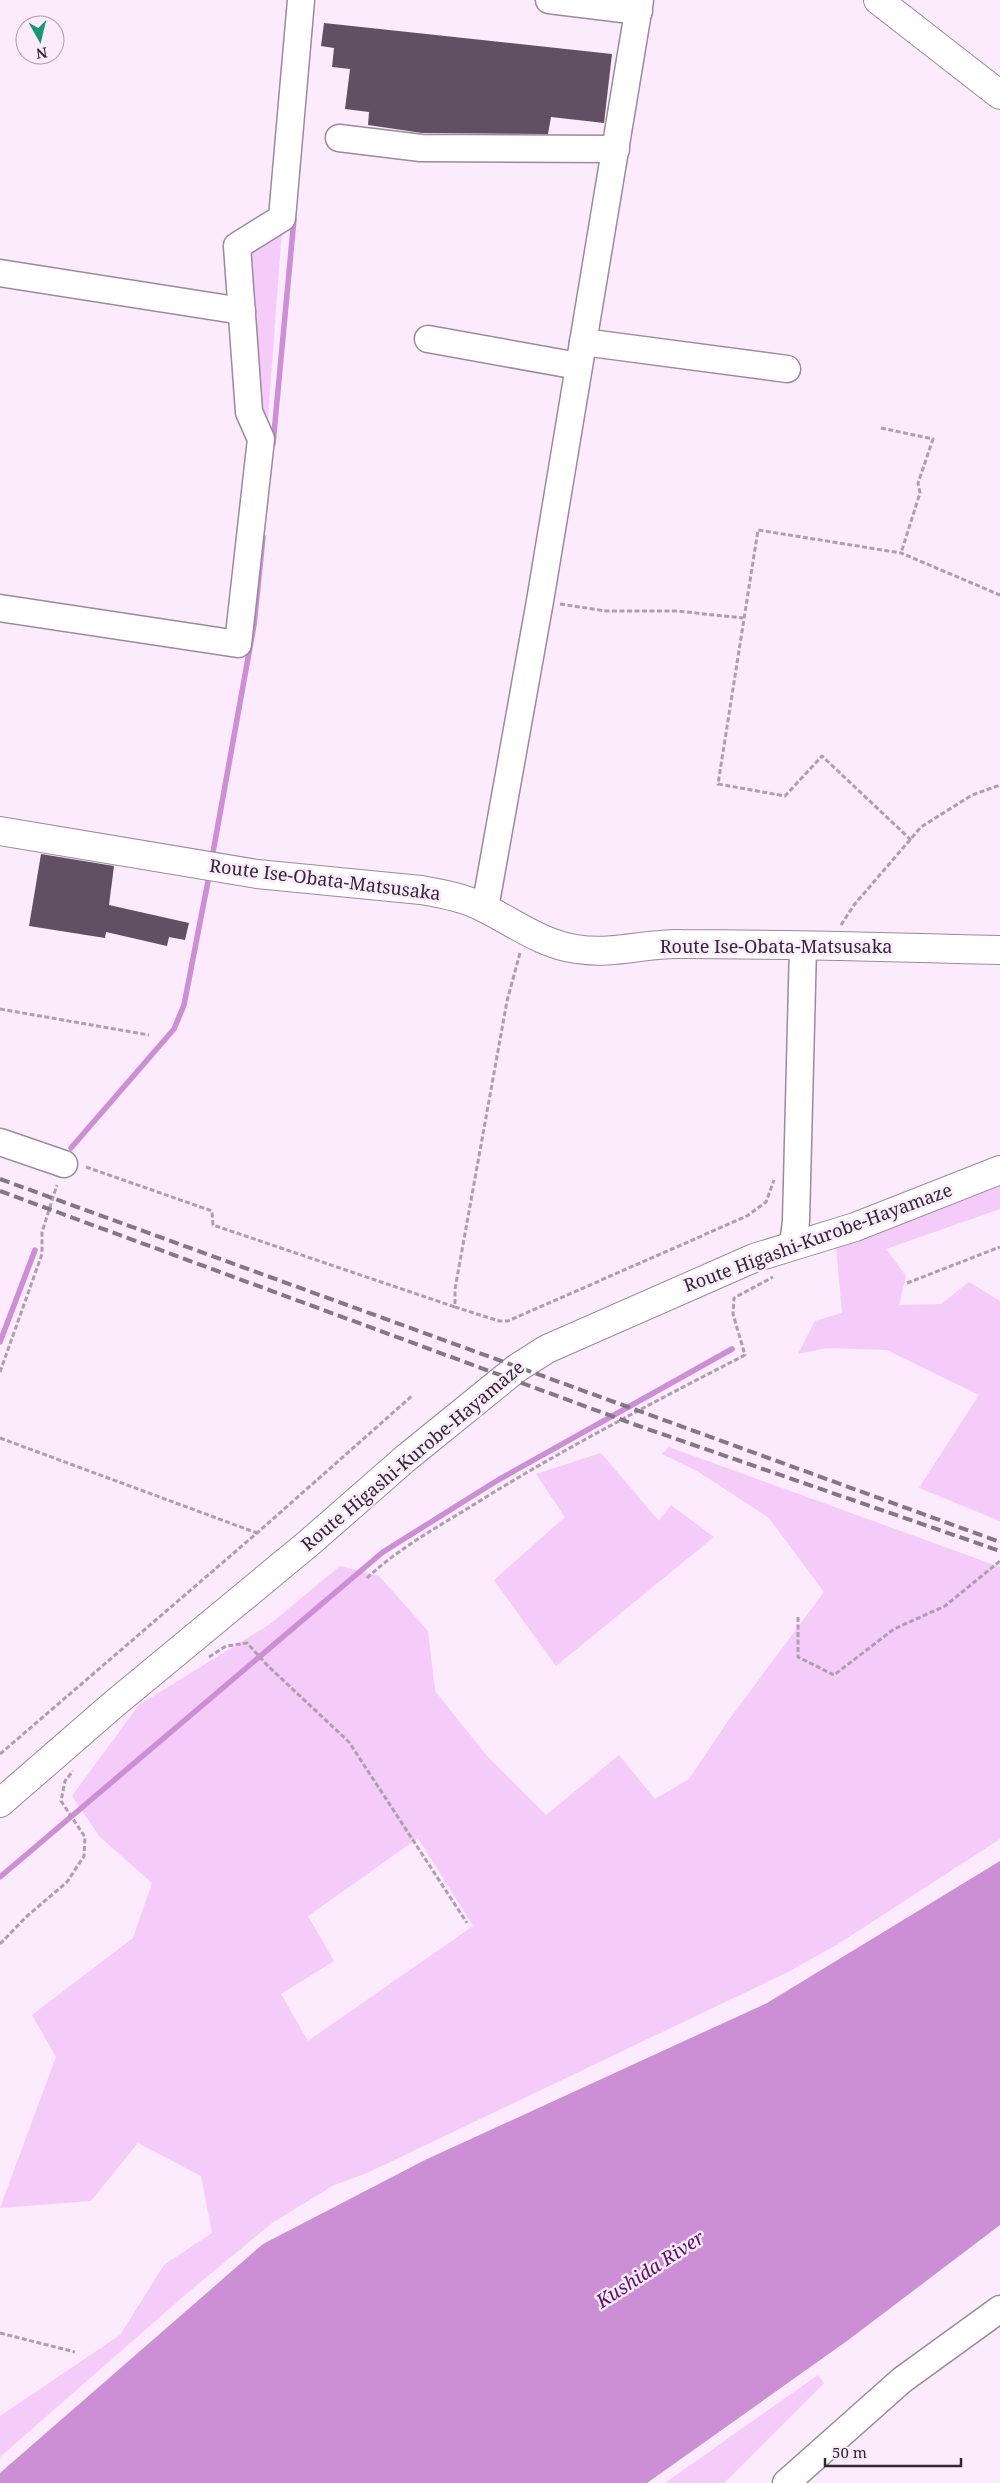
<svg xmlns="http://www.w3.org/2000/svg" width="1000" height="2483" font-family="'Noto Serif',serif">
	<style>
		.green { fill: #f4cbf9; fill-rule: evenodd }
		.water { fill: #cc8ed4 }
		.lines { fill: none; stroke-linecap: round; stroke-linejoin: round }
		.stream { stroke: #cc8ed4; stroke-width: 5.5 }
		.building { fill: #614f63 }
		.minor-casing { stroke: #9c899e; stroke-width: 29 }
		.major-casing { stroke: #9c899e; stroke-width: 30 }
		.path { stroke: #ad9fae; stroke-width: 3; stroke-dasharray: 5 2.5; stroke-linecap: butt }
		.minor { stroke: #fff; stroke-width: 26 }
		.major { stroke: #fff; stroke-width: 28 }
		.rail { stroke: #837784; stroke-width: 4; stroke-dasharray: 10 5; stroke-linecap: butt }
		.labels { text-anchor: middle; stroke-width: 5; stroke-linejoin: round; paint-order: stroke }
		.street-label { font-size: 18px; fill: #312932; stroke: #fceafd }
		.water-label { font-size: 19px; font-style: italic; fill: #5d0f67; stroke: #fceafd }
	</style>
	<rect width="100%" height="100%" fill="#fceafd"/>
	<g class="green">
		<polygon points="282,228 267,431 256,411 243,251"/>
		<polygon points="1000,1182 1000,1209 886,1249 906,1276 899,1305 941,1304 969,1282 1000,1301 1000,1521 919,1488 979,1395 887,1350 826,1348 798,1354 815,1321 842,1313 836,1246"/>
		<path d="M669,1447L1000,1567V1839L838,1944L786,1973L367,2173L334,2185L272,2223L185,2295L0,2457V2416L120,2335L164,2265L212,2233L201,2176L138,2143L91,2201L0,2208L56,2057L32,2015L133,1938L152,1883L100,1837L72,1796L139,1705L270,1624L340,1566L379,1576L428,1631L435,1691L487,1756L546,1815L619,1755L655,1799L689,1779L728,1721L824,1592L769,1518L697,1471L662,1454ZM418,1838L473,1926L308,2041L281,1994L334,1961L308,1916Z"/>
		<polygon points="601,1453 659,1521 671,1505 714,1537 556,1666 494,1580 565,1517 536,1474"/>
		<polygon points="818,2375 824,2383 724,2483 665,2483"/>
	</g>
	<polygon class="water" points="1000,1861 1000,2225 847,2341 647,2483 0,2483 0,2473 263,2244 425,2160 767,2003"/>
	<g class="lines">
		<g class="stream">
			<polyline points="273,444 294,219"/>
			<polyline points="212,858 254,625 263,537"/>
			<polyline points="71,1148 174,1029 184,1005 209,876"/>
			<polyline points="0,1342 35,1250"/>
			<polyline points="0,1877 383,1552 498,1480 732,1349"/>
		</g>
	</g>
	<g class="building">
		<polygon points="324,23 612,54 604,123 551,117 548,134 422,133 368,125 369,112 345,109 350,69 332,67 334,48 321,46"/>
		<polygon points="41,854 114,866 109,905 189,923 185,940 169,937 167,946 106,932 105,938 29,926"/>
	</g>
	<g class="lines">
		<defs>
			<g id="minor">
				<polyline points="549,0 639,11"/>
				<polyline points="339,138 421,148 616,149"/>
				<polyline points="0,273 242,311"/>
				<polyline points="428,339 578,366"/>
				<polyline points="583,342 787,369"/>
				<polyline points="0,608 238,644 261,439 249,412 237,246 282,218 301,0"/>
				<polyline points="485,908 540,601 640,0"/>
				<polyline points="0,1142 64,1164"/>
				<polyline points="793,1245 796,1221 803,946"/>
				<polyline points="786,2483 902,2380 1000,2309"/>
			</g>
			<g id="major">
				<polyline points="878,0 1000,95"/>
				<path d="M0,831L257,874L421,890C443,894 466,898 486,909C516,924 542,944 576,949C615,955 644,943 681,944C788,944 894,947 1000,950"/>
				<polyline points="0,1803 114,1704 310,1542 406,1458 517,1368 547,1349 754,1258 855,1227 1000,1170"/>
			</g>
		</defs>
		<use href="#minor" class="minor-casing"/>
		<use href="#major" class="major-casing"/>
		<g class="path">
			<polyline points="881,428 933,439 918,483 920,493 901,553"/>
			<polyline points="560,604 606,611 677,611 743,618"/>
			<polyline points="911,840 822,756 785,796 718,784 758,530 901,553 1000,595"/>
			<polyline points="841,925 854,905 921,827 972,795 1000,785"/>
			<polyline points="520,953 507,1001 455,1289 455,1307 499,1321 508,1321 747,1216 766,1202 774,1180"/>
			<polyline points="0,1009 149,1035"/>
			<polyline points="86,1167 212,1211 213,1225 455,1307"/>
			<polyline points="907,1283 1000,1247"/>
			<polyline points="0,1372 42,1254 42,1232 57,1185"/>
			<polyline points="0,1438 257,1533"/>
			<path d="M367,1578C398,1549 434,1529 470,1507C559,1451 652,1403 745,1355L733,1314L734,1298L773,1277"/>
			<polyline points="798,1617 798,1657 834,1675 894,1629 945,1606 1000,1561"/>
			<polyline points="209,1657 226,1646 247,1643 268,1666 349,1742 467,1923"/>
			<polyline points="0,1754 257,1533 413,1395"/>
			<polyline points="0,1944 26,1917 67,1882 84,1856 85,1837 61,1801 65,1781 73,1771"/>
			<polyline points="0,2333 75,2352"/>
		</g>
		<use href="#minor" class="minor"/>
		<use href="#major" class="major"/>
		<g class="rail">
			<polyline points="0,1179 1000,1542"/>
			<polyline points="0,1191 636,1425 1000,1551"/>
		</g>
	</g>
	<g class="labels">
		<g class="street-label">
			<text transform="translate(325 880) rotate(7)" y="6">Route Ise-Obata-Matsusaka</text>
			<text x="776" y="953">Route Ise-Obata-Matsusaka</text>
			<text transform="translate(818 1238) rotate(-20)" y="6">Route Higashi-Kurobe-Hayamaze</text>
			<text transform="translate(413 1456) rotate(-40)" y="6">Route Higashi-Kurobe-Hayamaze</text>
		</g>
		<g class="water-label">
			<text transform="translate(650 2269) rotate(-33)" y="7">Kushida River</text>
		</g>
	</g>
	<g transform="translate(40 40) rotate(172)"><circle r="24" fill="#fceafd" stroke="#ab9dac"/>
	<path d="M0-4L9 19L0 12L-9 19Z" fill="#1c9478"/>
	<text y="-8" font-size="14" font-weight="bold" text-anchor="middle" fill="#312932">N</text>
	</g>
	<path d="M825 2458v8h136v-8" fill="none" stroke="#312932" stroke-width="2.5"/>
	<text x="832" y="2458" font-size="15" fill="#312932" stroke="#fceafd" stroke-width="4" paint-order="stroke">50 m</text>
</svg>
